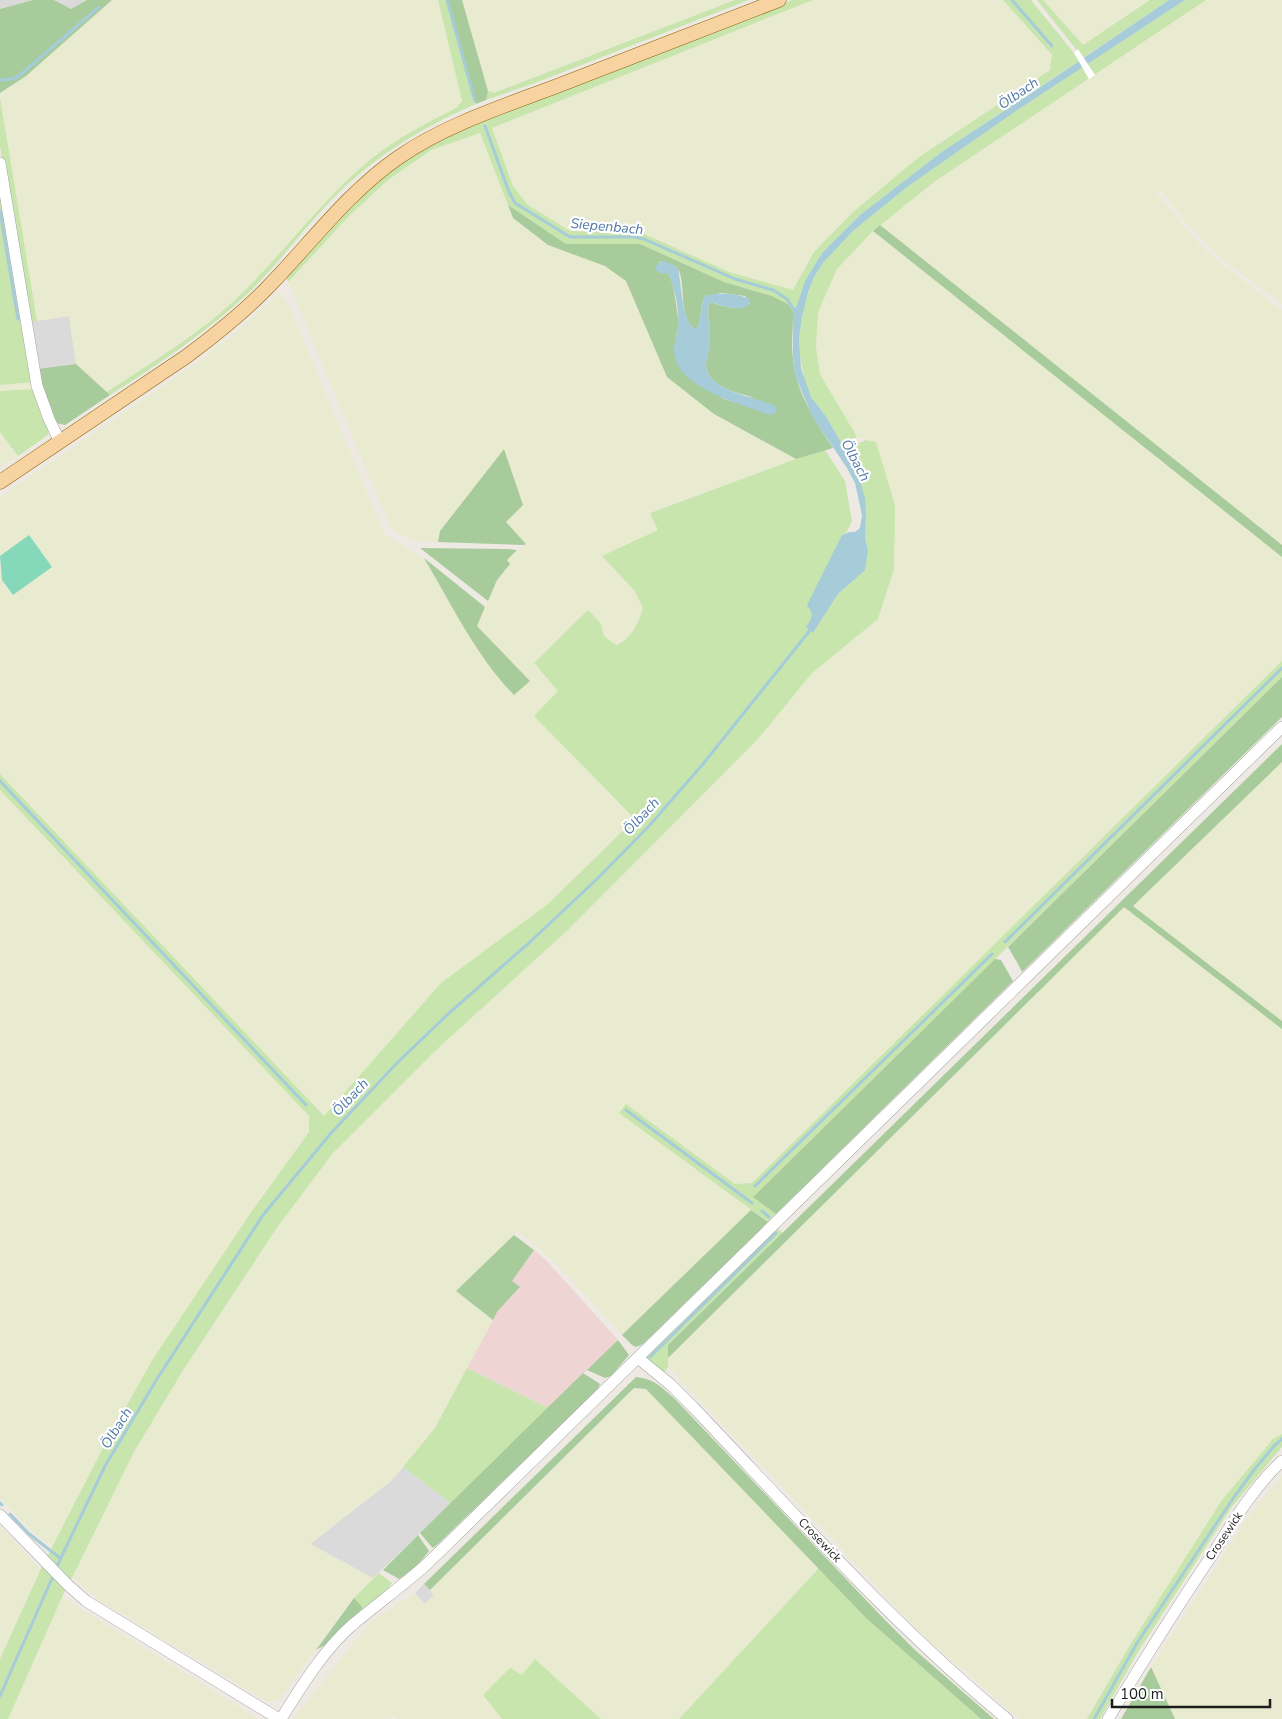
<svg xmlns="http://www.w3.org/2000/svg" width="1282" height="1719" font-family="'Nunito Sans',sans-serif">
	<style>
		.residential { fill: #dbdada }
		.commercial { fill: #eed5d3 }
		.farmland { fill: #e9ebd0 }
		.grass { fill: #c7e5ac }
		.forest { fill: #a8cb9b; fill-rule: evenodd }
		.pitch { fill: #86d8ba }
		.water { fill: #a6ccd9 }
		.pier { fill: #fff }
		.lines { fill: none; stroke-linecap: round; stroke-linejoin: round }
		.stream { stroke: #a6ccd9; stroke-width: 3 }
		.minor-casing { stroke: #a4a4a4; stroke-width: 12 }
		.major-casing { stroke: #8d6409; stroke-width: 15 }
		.minor { stroke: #fff; stroke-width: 11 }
		.major { stroke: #f6d3a0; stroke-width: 14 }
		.labels { text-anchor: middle; stroke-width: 4.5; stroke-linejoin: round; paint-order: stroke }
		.street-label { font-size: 12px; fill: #1d1d1d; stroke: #fff }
		.water-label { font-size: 14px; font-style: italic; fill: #5079a6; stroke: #fff }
	</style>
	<rect width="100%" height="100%" fill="#eeeae3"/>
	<g class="residential">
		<polygon points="0,0 33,0 0,9"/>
		<polygon points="54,0 87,0 71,9"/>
		<polygon points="69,316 76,364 37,369 29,322"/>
		<polygon points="403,1467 451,1503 373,1578 310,1544 391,1481"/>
		<polygon points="424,1584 434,1595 425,1604 415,1593"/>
	</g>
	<polygon class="commercial" points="534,1250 546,1260 618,1340 548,1408 467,1368 497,1312 520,1288 512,1281"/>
	<g class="farmland">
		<polygon points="112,0 438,0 462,101 456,108 402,138 372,158 325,202 262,274 233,302 204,326 107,392 76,364 69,316 37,321 11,170 0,93 26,76"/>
		<polygon points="462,0 735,0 494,93 488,91"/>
		<polygon points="813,0 1003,0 1052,55 1050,70 919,157 814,252 793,290 729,272 642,233 570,231 528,205 513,186 492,128"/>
		<polygon points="1043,0 1150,0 1083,45"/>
		<polygon points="1206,0 1282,0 1282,304 1223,260 1187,224 1161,190 1157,193 1200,245 1219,262 1282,310 1282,545 880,225 934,182"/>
		<polygon points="480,133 513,218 579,256 605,266 626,281 714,414 796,459 650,512 658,530 603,557 634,590 643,608 638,621 634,630 629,637 616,645 604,636 600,622 588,610 559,691 534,716 635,819 548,904 441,983 324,1116 0,774 0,567 2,580 29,535 0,556 0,497 202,359 242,327 279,292 289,305 385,535 424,558 479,652 515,695 529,681 477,626 497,580 507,568 501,562 507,560 526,544 505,522 505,450 440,531 438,542 411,540 390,527 288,282 349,216 388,180 431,150"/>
		<polygon points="873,231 1282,557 1282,661 752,1183 735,1184 626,1104 620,1113 751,1210 622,1335 566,1274 548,1256 517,1231 456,1291 493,1320 435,1428 403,1467 391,1481 310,1544 373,1578 349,1603 280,1699 267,1702 99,1600 73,1577 134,1452 182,1372 276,1229 333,1153 434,1052 569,929 757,740 812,672 878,619 876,442 857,437 820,374 816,347 818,312 837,269"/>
		<polygon points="33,382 35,389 0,391 0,385"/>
		<polygon points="0,432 18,456 0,468"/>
		<polygon points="1282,762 1282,1021 1133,906"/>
		<polygon points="0,790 309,1116 310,1132 252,1211 153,1360 107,1440 52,1547 31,1531 0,1498"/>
		<polygon points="1124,906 1282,1029 1282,1434 1273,1439 1222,1500 1130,1645 1087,1719 1020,1719 926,1638 668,1367 668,1358"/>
		<polygon points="634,1388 646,1389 819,1568 679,1719 601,1719 535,1659 502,1719 397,1719 393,1715 391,1719 293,1719 369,1623 415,1593 425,1604 434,1595 430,1590"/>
		<polygon points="1282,1476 1282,1719 1175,1719 1151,1667 1247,1518"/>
		<polygon points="0,1526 40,1569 0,1659"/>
		<polygon points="62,1597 257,1718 258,1719 8,1719"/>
	</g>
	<g class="grass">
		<path d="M438,0H447L476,104C418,129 367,161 324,208C297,237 274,269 245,296C204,334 157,365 110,395L107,392C150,363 196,336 234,301C282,256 320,201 371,159C397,138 427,123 456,108L462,101Z"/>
		<polygon points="735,0 749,0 535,83 486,100 488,91 494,93"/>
		<polygon points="792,0 813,0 492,128 513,186 528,205 570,231 642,233 729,272 793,290 814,252 853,212 919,157 1050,70 1052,55 1003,0 1031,0 1074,53 1079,61 943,151 860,215 822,253 805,281 797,305 793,311 788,304 772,296 724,282 640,244 566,244 508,205 480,133 431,150 388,180 349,216 288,282 286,275 323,233 396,164 459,130"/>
		<polygon points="1037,0 1043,0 1083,45 1150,0 1169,0 1083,58"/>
		<polygon points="1185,0 1206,0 934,182 873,231 837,269 818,312 816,347 820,374 857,437 842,444 825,415 811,397 805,382 800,356 799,339 804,306 814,277 823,263 853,231 907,187 1016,111"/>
		<polygon points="0,98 37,321 29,322 0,146"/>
		<polygon points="0,178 33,382 0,385"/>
		<polygon points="35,389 49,429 48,435 18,456 0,432 0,391"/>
		<path d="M866,440L876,442L895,505L894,569L878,619L812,673L757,740L569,929L434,1052L333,1153L276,1229L182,1372L134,1452L70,1582L47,1557L107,1440L153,1359L252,1211L309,1132V1116L0,790V774L324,1116L441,983L548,904L635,819L534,716L558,691L534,663L588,610L600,622L604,636L616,645C632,639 638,623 643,608L634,590L602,556L658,530L650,513L796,459L825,450L845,481L852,521L846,533L842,535L811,610L813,633L838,594L858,576L868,549L865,539L866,515L860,481L845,449Z"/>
		<polygon points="1282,661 1282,677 753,1197 776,1214 768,1222 619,1113 626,1104 735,1184 752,1183"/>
		<polygon points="775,1227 783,1233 668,1345 668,1367 663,1374 646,1362 646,1353"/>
		<polygon points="467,1368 548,1408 451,1503 403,1467 435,1428"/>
		<polygon points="1282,1434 1282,1447 1231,1508 1138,1652 1100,1719 1087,1719 1130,1645 1222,1500 1273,1439"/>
		<polygon points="43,1564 66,1588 8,1719 0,1719 0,1659"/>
		<polygon points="819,1568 866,1618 981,1719 679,1719"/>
		<polygon points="379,1573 392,1583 387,1590 363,1608 354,1598"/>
		<polygon points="535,1659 601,1719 502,1719 483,1695 510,1668 522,1675"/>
	</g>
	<g class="forest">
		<polygon points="33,0 54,0 71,9 87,0 112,0 26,76 0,93 0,9"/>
		<polygon points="447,0 462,0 488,91 486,100 476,104"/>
		<path d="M508,205L566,244H640L724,282L772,296L788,304L793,311V315C793,330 791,344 793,359C796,392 815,420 833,448L796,459L714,414L667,377L626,281L605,266L548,245L513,218ZM662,261C667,263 673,264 677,268C687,280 677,314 694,329L698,327C702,316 700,306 705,296L722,293L745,296L750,303C740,313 722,306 711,302L709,304C706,316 711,327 710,339C710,348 706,357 706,366C708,386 736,393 752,397L740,404L722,398L675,343L679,324L673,285L669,274L659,263Z"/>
		<polygon points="880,225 1282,545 1282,557 873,231"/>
		<polygon points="76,364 110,395 65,425 56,423 37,369"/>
		<polygon points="504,449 523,505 506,522 526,544 524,545 438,542 440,531"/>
		<polygon points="420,548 507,549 517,550 507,560 510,564 497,580 488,601"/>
		<path d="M424,558L485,607L477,626L530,681L514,695C476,656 452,605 424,558Z"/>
		<polygon points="1282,677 1282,717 1022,972 1018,964 1008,947"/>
		<polygon points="1282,744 1282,762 1133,906 1282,1021 1282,1029 1124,907 668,1358 668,1345"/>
		<polygon points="995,959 1001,960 1013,981 776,1214 753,1197"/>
		<polygon points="751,1210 768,1222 643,1344 636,1347 632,1345 622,1335"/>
		<polygon points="514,1235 534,1250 512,1281 520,1287 497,1312 493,1320 456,1291"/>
		<polygon points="618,1340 629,1355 611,1376 605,1378 587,1370"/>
		<polygon points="583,1373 600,1384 598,1389 439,1543 433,1548 431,1546 420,1533"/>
		<path d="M636,1377C654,1379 660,1386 674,1398L885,1620L916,1651L994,1719H981L866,1618L646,1389L634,1388L430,1590L424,1584Z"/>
		<path d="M418,1535L429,1551C421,1562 411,1572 399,1579L383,1570Z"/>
		<polygon points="354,1598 363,1608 344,1625 325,1645 316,1650"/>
		<polygon points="1151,1667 1175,1719 1121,1719"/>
	</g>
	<polygon class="pitch" points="29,535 52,567 13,595 2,580 0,556"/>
	<g class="water">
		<path d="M1169,0H1185L1016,111L907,187L853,231L823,263L814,277L808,293L802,317L799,339L801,368L811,397L825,415L845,449L860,481L865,498L866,515L865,539L868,549L865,570L838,594L813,633L806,627C811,619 815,614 807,606L808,603L842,535L850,532H855L860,528L862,515L855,483L847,468L812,416L795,375L793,358V311L797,305L805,281L822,253L860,215L943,151L1063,72Z"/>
		<path d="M662,261L672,264L678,269C682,286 681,317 694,329L698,327C702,316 700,306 705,296C714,292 743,293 750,300L749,305C736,312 724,306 711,302L709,304C706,316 711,327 710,339C710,348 706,357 706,366C708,391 755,397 774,405L777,409L774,414L770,415C742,404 673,388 674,349C674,342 678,334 678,327C680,312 674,287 669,274L660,273L656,270V266Z"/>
	</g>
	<polygon class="pier" points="1078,49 1095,75 1089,79 1074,53"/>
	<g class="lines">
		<g class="stream">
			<polyline points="447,0 475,101"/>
			<polyline points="1012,0 1052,46"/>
			<polyline points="0,80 12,79 19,76 99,7"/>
			<polyline points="485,126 509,192 515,203 570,237 635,237 644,239 735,279 773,290 787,299 795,311"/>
			<polyline points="0,211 18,319"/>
			<polyline points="0,781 306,1105"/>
			<polyline points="1005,942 1282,668"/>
			<polyline points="626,1110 752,1203"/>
			<polyline points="755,1186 992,954"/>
			<polyline points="762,1211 769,1217"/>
			<polyline points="650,1357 776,1233"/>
			<polyline points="0,1503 2,1505"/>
			<polyline points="10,1514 28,1533 60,1558"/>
			<polyline points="56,1568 105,1466 157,1379 263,1215 332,1132 397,1063 448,1014 530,942 597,879 649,826 703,764 811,629"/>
			<polyline points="0,1696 54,1574"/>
			<polyline points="1094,1719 1137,1643 1234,1497 1254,1470 1274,1446 1282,1439"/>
		</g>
		<defs>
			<g id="minor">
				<polyline points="0,163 37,386 49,419 60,442"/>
				<path d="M638,1358L671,1385L693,1407C795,1514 893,1625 1007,1719"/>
				<polyline points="0,1515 68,1585 86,1601 279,1719"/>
				<path d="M281,1719C301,1687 323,1651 351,1626C376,1605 402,1586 426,1565L1282,727"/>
				<path d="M1108,1719C1142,1663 1177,1607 1214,1552C1234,1520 1254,1487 1282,1461"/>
			</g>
			<path id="major" d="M0,482L187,356C215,335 243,313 268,287C311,243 347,193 399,157C445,125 504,106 557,86C631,57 705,29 779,0"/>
		</defs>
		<use href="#minor" class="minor-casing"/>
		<use href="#major" class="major-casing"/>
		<use href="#minor" class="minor"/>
		<use href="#major" class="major"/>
	</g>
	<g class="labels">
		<g class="street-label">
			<text transform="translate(1224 1536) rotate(-56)" y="4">Crosewick</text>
			<text transform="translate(820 1540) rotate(46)" y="4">Crosewick</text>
		</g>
		<g class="water-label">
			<text transform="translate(1018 93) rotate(-34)" y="5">Ölbach</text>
			<text transform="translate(607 226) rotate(5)" y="5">Siepenbach</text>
			<text transform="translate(856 460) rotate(62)" y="5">Ölbach</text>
			<text transform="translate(641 816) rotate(-47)" y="5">Ölbach</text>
			<text transform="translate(350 1097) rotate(-47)" y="5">Ölbach</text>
			<text transform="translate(116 1428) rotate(-58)" y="5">Ölbach</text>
		</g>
	</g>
	<path d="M1112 1699v8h158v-8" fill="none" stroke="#1d1d1d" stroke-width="2.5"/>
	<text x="1120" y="1699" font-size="15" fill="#1d1d1d" stroke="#ffffff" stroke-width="4" paint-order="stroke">100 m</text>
</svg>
